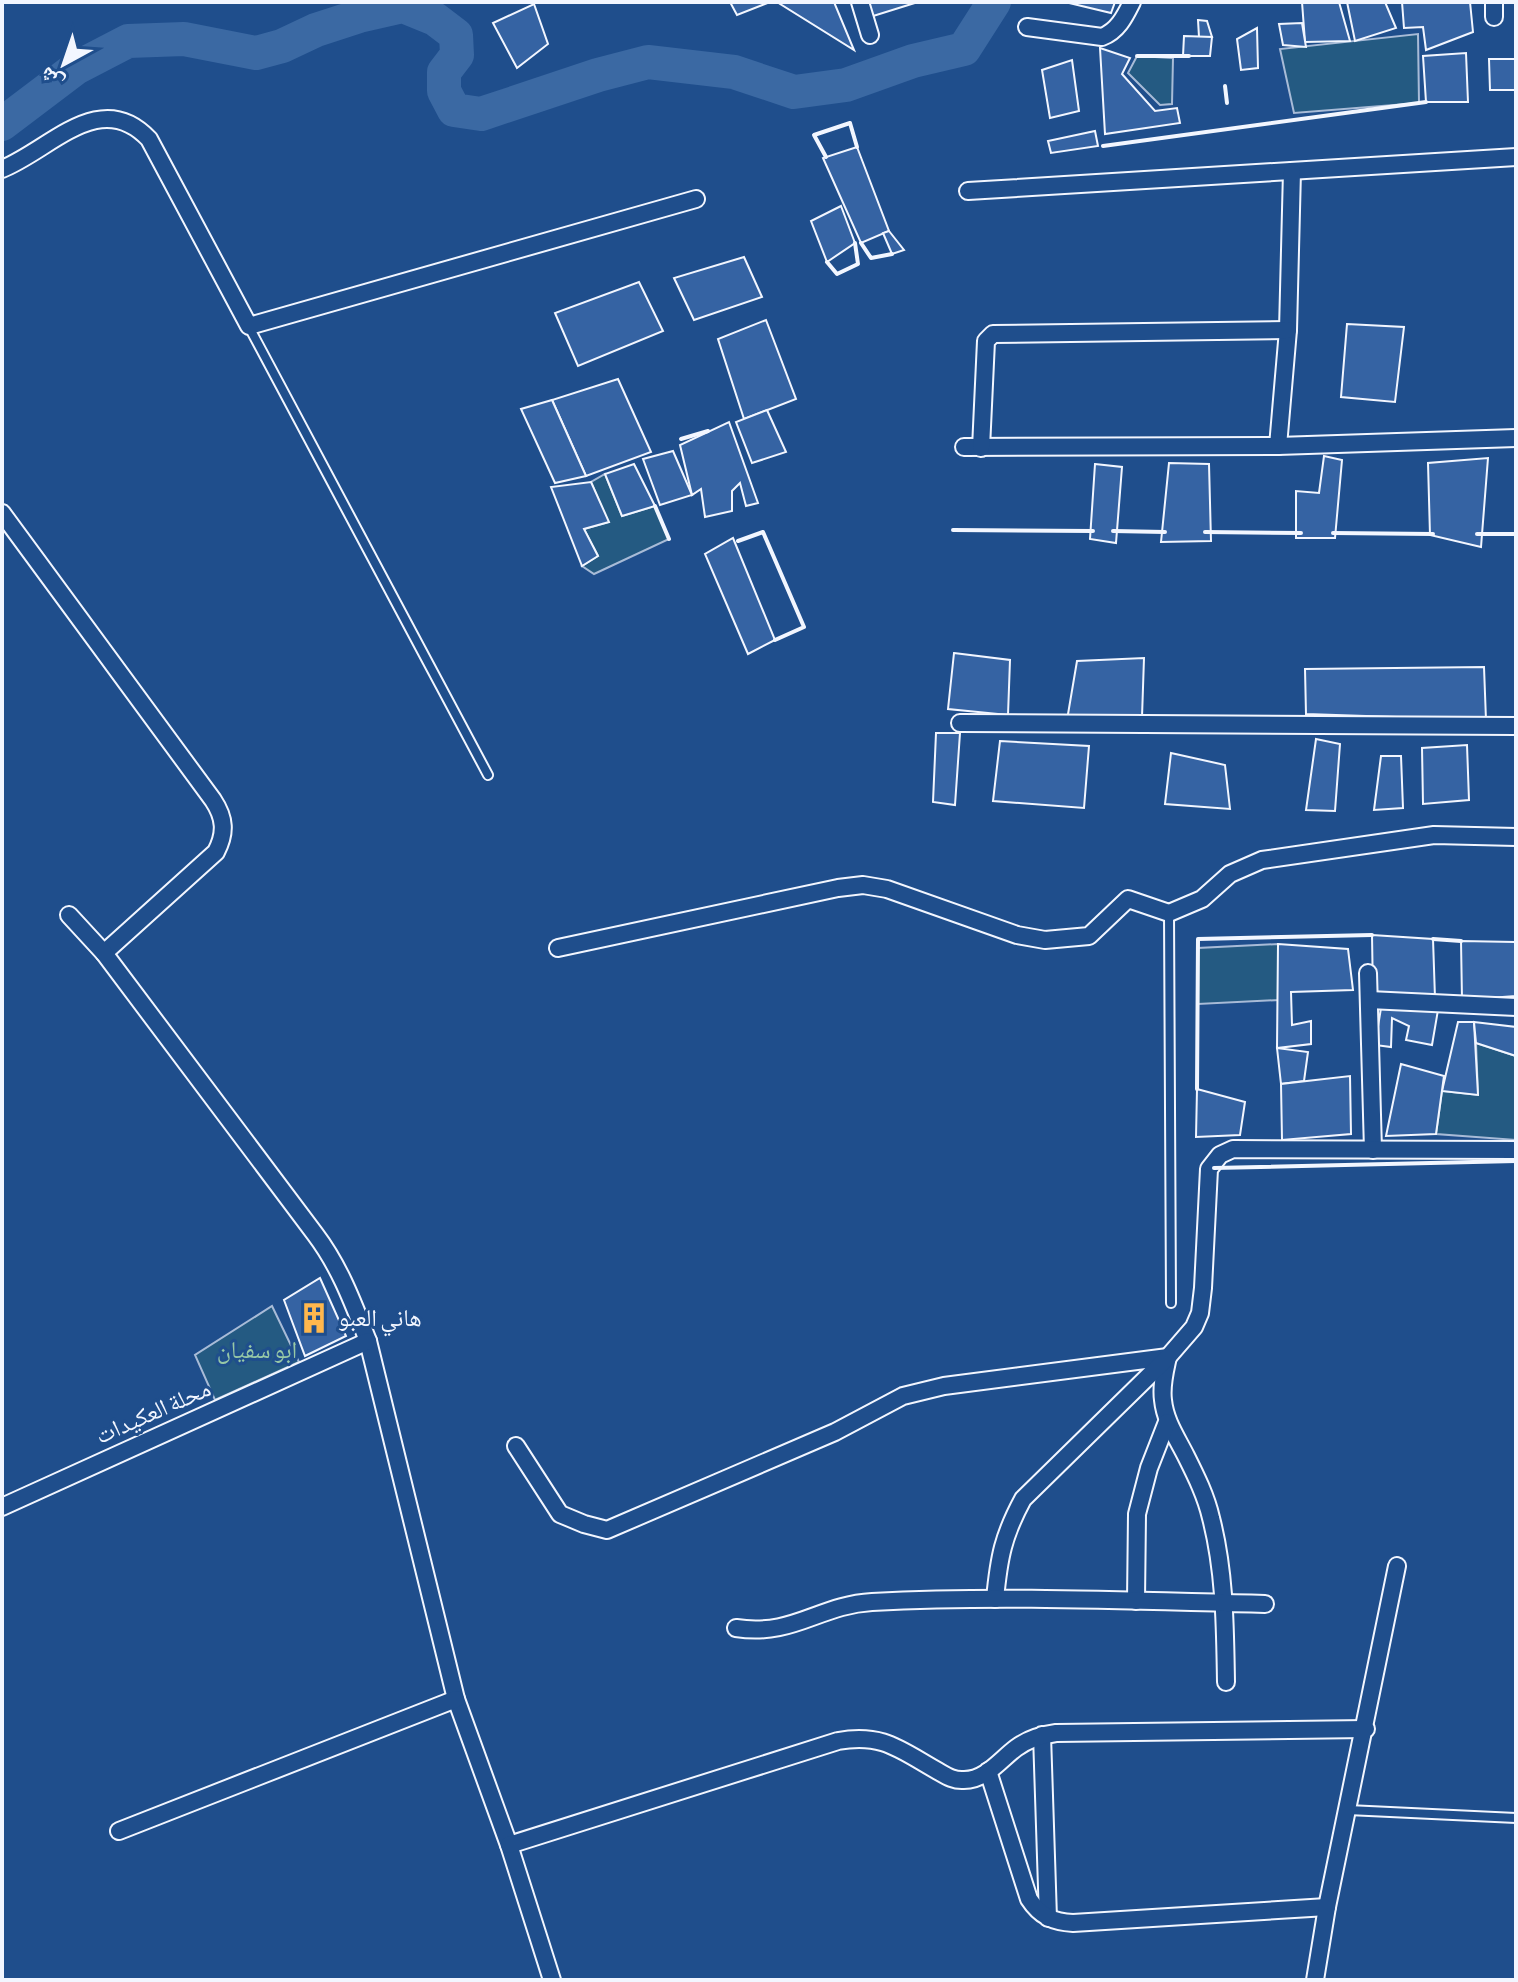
<svg xmlns="http://www.w3.org/2000/svg" width="1518" height="1982" font-family="'Asap Condensed','Noto Naskh Arabic',sans-serif">
	<style>
		.green { fill: #245a82; stroke: #a8bbd7; stroke-width: 2 }
		.lines { fill: none; stroke-linecap: round; stroke-linejoin: round }
		.river { stroke: #3b69a3; stroke-width: 34 }
		.building { fill: #3563a3; stroke: #f2f6ff; stroke-width: 2 }
		.lane-casing { stroke: #f2f6ff; stroke-width: 12 }
		.street-casing { stroke: #f2f6ff; stroke-width: 20 }
		.lane { stroke: #1f4e8c; stroke-width: 8 }
		.street { stroke: #1f4e8c; stroke-width: 16 }
		.wall { stroke: #f2f6ff; stroke-width: 4 }
		.labels { text-anchor: middle; stroke-width: 6; stroke-linejoin: round; paint-order: stroke }
		.poi-label { font-size: 24px; fill: #f2f6ff; stroke: #1f4e8c; text-anchor: start }
		.park-label { font-size: 24px; fill: #97c8a6; stroke: #1f4e8c }
		.street-label { font-size: 24px; fill: #f2f6ff; stroke: #1f4e8c }
	</style>
	<rect width="100%" height="100%" fill="#1f4e8c"/>
	<g class="green">
		<polygon points="1418,34 1419,103 1294,113 1280,49"/>
		<polygon points="1137,56 1173,58 1172,104 1160,105 1128,73"/>
		<polygon points="605,474 622,516 655,506 669,539 594,574 582,566 598,556 584,529 608,522 591,482"/>
		<polygon points="1278,944 1279,1000 1198,1004 1198,948"/>
		<polygon points="1476,1043 1516,1056 1516,1140 1436,1134 1442,1091 1478,1095"/>
		<polygon points="272,1306 299,1362 215,1400 195,1355"/>
	</g>
	<g class="lines">
		<polyline class="river" points="2,124 76,68 128,41 184,39 256,53 282,46 316,30 359,16 403,6 435,19 456,35 457,55 444,72 444,91 454,110 481,114 598,75 648,62 734,72 794,92 846,85 913,61 964,49 994,2"/>
	</g>
	<g class="building">
		<polygon points="730,2 770,2 737,15"/>
		<polygon points="777,2 834,2 854,50"/>
		<polygon points="865,2 918,2 870,17"/>
		<polygon points="1065,2 1115,2 1111,13"/>
		<polygon points="1302,2 1339,2 1350,41 1305,42"/>
		<polygon points="1347,2 1385,2 1396,28 1355,41"/>
		<polygon points="1402,2 1470,2 1473,32 1426,50 1423,27 1404,28"/>
		<polygon points="534,4 548,44 517,68 493,23"/>
		<polygon points="1198,20 1207,21 1212,37 1199,37"/>
		<polygon points="1302,23 1306,47 1283,45 1279,24"/>
		<polygon points="1257,28 1258,68 1241,70 1237,39"/>
		<polygon points="1184,36 1212,37 1210,56 1183,56"/>
		<polygon points="1100,48 1130,58 1122,74 1155,111 1177,108 1180,123 1105,134"/>
		<polygon points="1466,53 1468,102 1426,102 1423,56"/>
		<polygon points="1489,59 1516,59 1516,90 1490,90"/>
		<polygon points="1072,60 1079,111 1050,118 1042,70"/>
		<polygon points="1095,131 1098,146 1051,153 1048,141"/>
		<polygon points="857,147 889,231 861,243 823,158"/>
		<polygon points="841,206 855,243 827,262 811,221"/>
		<polygon points="889,231 904,250 892,254 883,233"/>
		<polygon points="744,257 762,297 694,320 674,278"/>
		<polygon points="639,282 663,331 578,366 555,313"/>
		<polygon points="766,320 796,399 744,419 718,339"/>
		<polygon points="1347,324 1404,327 1395,402 1341,397"/>
		<polygon points="618,379 651,452 586,476 552,400"/>
		<polygon points="552,400 586,476 555,483 521,409"/>
		<polygon points="767,410 786,452 752,463 736,422"/>
		<polygon points="729,422 758,503 746,506 740,483 732,491 732,511 705,517 701,489 692,495 680,445"/>
		<polygon points="673,451 692,495 660,505 643,459"/>
		<polygon points="1324,456 1342,460 1335,538 1296,538 1296,491 1319,493"/>
		<polygon points="1488,458 1481,547 1430,535 1428,463"/>
		<polygon points="1169,463 1209,464 1211,541 1161,542"/>
		<polygon points="634,464 655,506 622,516 605,474"/>
		<polygon points="1095,464 1122,467 1116,543 1090,539"/>
		<polygon points="591,482 609,522 584,529 598,556 582,566 551,487"/>
		<polygon points="733,538 775,640 748,654 705,554"/>
		<polygon points="954,653 1010,660 1008,715 948,709"/>
		<polygon points="1144,658 1142,717 1067,720 1077,661"/>
		<polygon points="1484,667 1486,720 1306,714 1305,669"/>
		<polygon points="936,733 960,733 955,805 933,802"/>
		<polygon points="1316,739 1340,744 1335,811 1306,810"/>
		<polygon points="1000,741 1089,746 1084,808 993,801"/>
		<polygon points="1467,745 1469,800 1423,804 1422,748"/>
		<polygon points="1171,753 1225,765 1230,809 1165,804"/>
		<polygon points="1381,756 1401,756 1403,808 1374,810"/>
		<polygon points="1372,935 1433,939 1435,998 1373,996"/>
		<polygon points="1461,941 1515,942 1516,996 1462,1000"/>
		<polygon points="1278,944 1348,949 1353,990 1291,992 1292,1025 1311,1021 1311,1044 1277,1048"/>
		<polygon points="1381,1008 1438,1010 1432,1045 1406,1040 1409,1026 1392,1018 1391,1047 1375,1045"/>
		<polygon points="1458,1022 1474,1022 1478,1095 1442,1091"/>
		<polygon points="1474,1022 1516,1027 1516,1056 1476,1043"/>
		<polygon points="1277,1048 1308,1052 1304,1081 1281,1084"/>
		<polygon points="1401,1064 1444,1076 1436,1134 1386,1136"/>
		<polygon points="1350,1076 1351,1134 1282,1140 1281,1084"/>
		<polygon points="1197,1089 1245,1102 1240,1135 1196,1137"/>
		<polygon points="320,1278 346,1336 305,1356 284,1300"/>
	</g>
	<g class="lines">
		<defs>
			<g id="lane">
				<polyline points="249,327 488,775"/>
				<polyline points="1169,913 1171,1303"/>
				<polyline points="1348,1810 1516,1818"/>
			</g>
			<g id="street">
				<polyline points="860,2 870,35"/>
				<polyline points="1494,2 1494,17"/>
				<path d="M1027,27L1102,37C1118,31 1125,16 1132,2"/>
				<path d="M2,169C50,150 100,87 149,139L249,326L696,199"/>
				<polyline points="968,191 1516,157"/>
				<polyline points="1278,446 1288,330 1292,171"/>
				<polyline points="964,447 1278,446 1516,438"/>
				<polyline points="981,448 986,341 993,334 1288,330"/>
				<path d="M2,513L213,800C225,818 226,833 216,852L104,953"/>
				<polyline points="960,723 1516,726"/>
				<path d="M69,915L104,953L315,1234C340,1267 353,1303 368,1341L456,1699L509,1845L552,1980"/>
				<polyline points="558,948 838,888 863,885 887,889 1017,935 1045,940 1089,936 1128,899 1169,913 1202,899 1230,874 1262,860 1434,835 1516,837"/>
				<polyline points="1368,973 1373,1150"/>
				<polyline points="1369,1000 1516,1007"/>
				<path d="M516,1446L560,1514L584,1524L607,1530L835,1432L903,1396L944,1386L1168,1357C1165,1371 1161,1385 1163,1400C1165,1421 1177,1438 1186,1456C1196,1476 1206,1496 1211,1518C1225,1572 1225,1628 1226,1682"/>
				<polyline points="2,1507 368,1341"/>
				<path d="M995,1599C999,1557 1003,1536 1023,1499L1168,1357L1194,1327L1200,1313L1203,1288L1209,1169L1220,1155L1233,1149L1516,1150"/>
				<polyline points="1136,1601 1137,1514 1149,1468 1167,1422"/>
				<path d="M736,1628C793,1637 819,1605 872,1602C1003,1595 1134,1601 1265,1604"/>
				<polyline points="1042,1735 1048,1918"/>
				<path d="M988,1771L1029,1899C1040,1916 1053,1922 1073,1923L1327,1907"/>
				<polyline points="119,1831 456,1699"/>
				<path d="M509,1845L838,1741C882,1733 899,1749 936,1770C945,1775 953,1781 964,1780C986,1780 1000,1760 1016,1748C1028,1739 1041,1735 1056,1733L1366,1729"/>
				<polyline points="1315,1980 1327,1907 1397,1566"/>
			</g>
		</defs>
		<use href="#lane" class="lane-casing"/>
		<use href="#street" class="street-casing"/>
		<use href="#lane" class="lane"/>
		<use href="#street" class="street"/>
		<g class="wall">
			<polyline points="1137,56 1189,56"/>
			<polyline points="1225,86 1227,103"/>
			<polyline points="1103,146 1426,102"/>
			<polyline points="826,157 814,135 850,123 857,147"/>
			<polyline points="861,243 871,258 892,254"/>
			<polyline points="827,262 837,274 858,264 855,243"/>
			<polyline points="681,439 708,431"/>
			<polyline points="655,506 669,539"/>
			<polyline points="953,530 1093,531"/>
			<polyline points="1113,531 1165,532"/>
			<polyline points="1205,532 1301,533"/>
			<polyline points="1333,533 1433,534"/>
			<polyline points="1477,534 1516,534"/>
			<polyline points="738,541 763,532 804,627 775,640"/>
			<polyline points="1433,939 1461,941"/>
			<polyline points="1197,1089 1198,939 1372,935"/>
			<polyline points="1214,1168 1516,1161"/>
		</g>
	</g>
	<defs>
		<symbol id="building-bare" viewBox="-9 -9 18 18"><path d="M-4-6H4V6H1V3H-1V6H-4ZM-2.5-4.3h1.7v1.8h-1.7ZM.8-4.3h1.7v1.8H.8ZM-2.5-1h1.7V.8h-1.7ZM.8-1h1.7V.8H.8Z" fill="#ffb74d" stroke="#1f4e8c" stroke-width="2.5" paint-order="stroke"/></symbol>
	</defs>
	<g fill-rule="evenodd">
		<use href="#building-bare" x="292" y="1296" width="44" height="44"/>
	</g>
	<g class="labels">
		<g class="poi-label">
			<text x="338" y="1326">هاني العبو</text>
		</g>
		<g class="park-label">
			<text x="257" y="1358">ابو سفيان</text>
		</g>
		<g class="street-label">
			<text transform="translate(153 1412) rotate(-24)" y="8">محلة العكيدات</text>
		</g>
	</g>
	<rect width="1518" height="1982" fill="none" stroke="#f2f6ff" stroke-width="8"/>
	<g transform="translate(64 64) rotate(220)" stroke="#1f4e8c" stroke-width="6" paint-order="stroke">
	<path d="M0-6L14 30L0 20L-14 30Z" fill="#f2f6ff"/>
	<text y="-12" font-size="22" font-weight="bold" text-anchor="middle" fill="#f2f6ff">ش</text>
	</g>
</svg>
